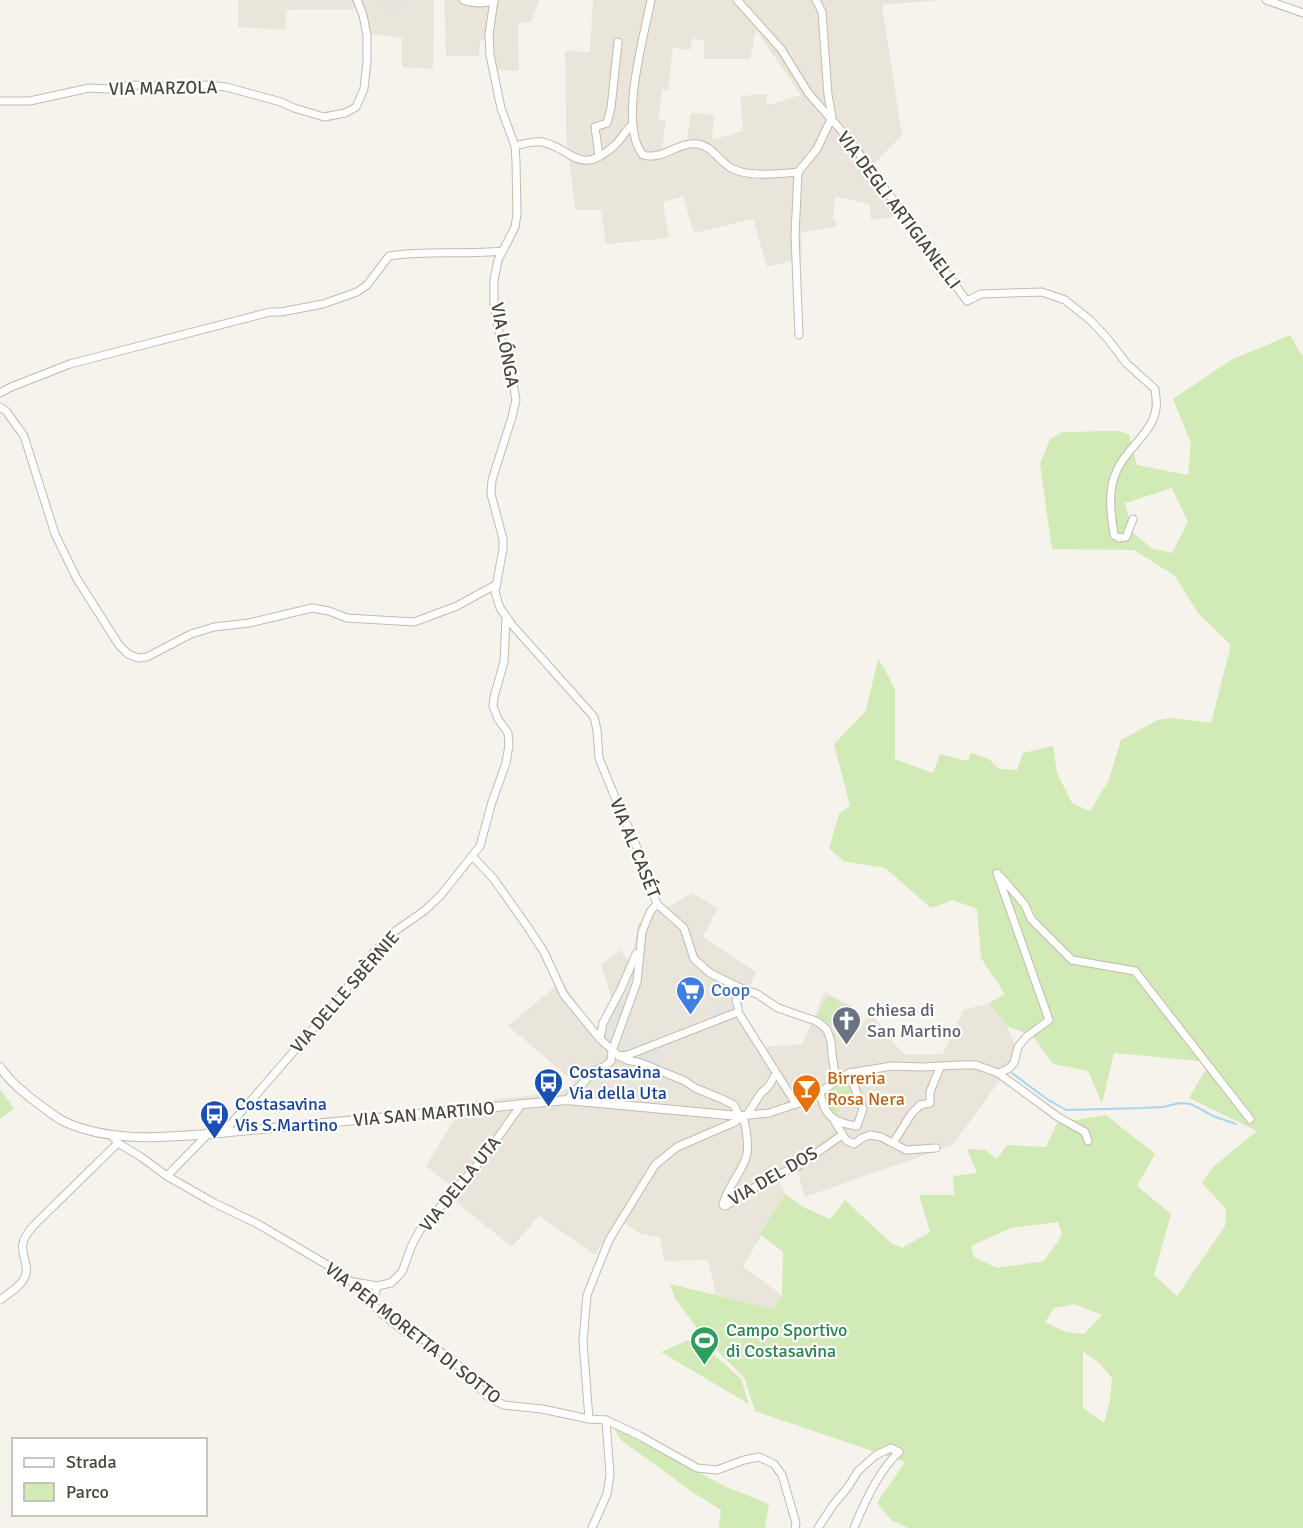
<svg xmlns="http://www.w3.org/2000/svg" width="1303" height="1528" font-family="Signika,sans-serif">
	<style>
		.residential { fill: #eae5da; fill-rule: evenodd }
		.green { fill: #d2eab5; fill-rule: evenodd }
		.parking { fill: #e5e3e0 }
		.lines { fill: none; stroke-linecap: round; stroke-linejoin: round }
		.stream { stroke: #a9d4f2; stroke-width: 2 }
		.minor-casing { stroke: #c2bbae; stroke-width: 9 }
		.tertiary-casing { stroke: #c2bbae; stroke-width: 10 }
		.minor { stroke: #fff; stroke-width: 7 }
		.tertiary { stroke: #fff; stroke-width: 8 }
		.labels { text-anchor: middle; stroke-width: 4.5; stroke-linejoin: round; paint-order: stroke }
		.street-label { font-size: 18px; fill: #4b4439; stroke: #fff }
		.shop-label { font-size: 18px; fill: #366cbe; stroke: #fff; text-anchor: start }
		.worship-label { font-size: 18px; fill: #5b616d; stroke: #fff; text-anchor: start }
		.transit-label { font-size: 18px; fill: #164399; stroke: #fff; text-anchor: start }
		.food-label { font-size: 18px; fill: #c56008; stroke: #fff; text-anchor: start }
		.leisure-label { font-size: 18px; fill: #27864d; stroke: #fff; text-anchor: start }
	</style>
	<rect width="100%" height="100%" fill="#f6f3ec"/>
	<g class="residential">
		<polygon points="238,0 434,0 433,69 402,67 402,38 364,33 356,9 287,10 285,30 238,27"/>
		<polygon points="444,0 539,0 531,22 518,24 519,71 488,69 485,40 480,41 479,56 446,56"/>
		<path d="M593,0H942L882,5L902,135L871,167L908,215L871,220L870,204L835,197L833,218L838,226L801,233L802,258L767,267L753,219L694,233L683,197L663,202L669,238L606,244L601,210H575L566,131L565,51L590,52ZM756,30L801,95L768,105L766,94L740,96L743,131L712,140L714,115L691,113L687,140L662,149L666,120L659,119L662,89L668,90L673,47L690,50L693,38L704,41V59H750Z"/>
		<polygon points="693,893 718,908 703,937 756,972 739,1012 760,1047 802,1044 825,992 855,1008 848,1023 859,1029 871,1013 904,1055 943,1054 963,1010 989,1003 1007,1026 1019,1054 953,1145 805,1197 797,1170 778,1179 785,1194 743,1267 782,1295 773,1309 716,1295 708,1260 664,1261 660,1238 640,1234 618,1219 595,1255 539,1216 512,1247 454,1200 458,1192 426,1166 464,1103 562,1092 574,1082 508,1026 562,981 596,1031 612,999 601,964 620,950 631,964 638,923"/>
	</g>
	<g class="green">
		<path d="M1290,335L1303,357V1528H908L891,1520L877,1503L905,1462L755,1411L744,1377L703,1337L675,1298L670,1284L773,1309L782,1295L783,1252L760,1234L785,1194L805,1208L830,1219L845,1200L891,1243L902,1248L930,1232L919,1195H954L953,1176L977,1173L967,1149L985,1150L997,1159L1007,1145L1046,1147L1057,1123L1106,1115L1155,1154L1137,1186L1171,1214L1154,1275L1177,1296L1225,1226L1226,1209L1202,1183L1214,1166L1257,1131L1189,1098L1210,1062L1114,1053L1102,1104L1088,1071L1053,1064L1033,1036L1007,1026L989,1003L1005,994L981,958L977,909L953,900L931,908L885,868L843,861L829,848L839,814L850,806L834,744L866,711L878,659L885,670L895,689V759L933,773L940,754L968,761L971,753L989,759L999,769L1017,770L1023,753L1053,746L1057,773L1072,803L1090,811L1109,780L1121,740L1158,720L1173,718L1211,723L1231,645L1198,613L1175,576L1134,550L1052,549L1040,464L1050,439L1063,432L1116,431L1129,434L1137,465L1188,475L1191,443L1173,399L1231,360ZM1172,488L1188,522L1172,553L1153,549L1132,532L1125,503ZM1058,1222L1062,1235L1044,1261L997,1268L974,1257L971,1246L1011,1228ZM1075,1304L1102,1315L1084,1334L1066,1332L1045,1322L1054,1308ZM1083,1351L1100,1364L1112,1378L1110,1401L1104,1423L1083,1408Z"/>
		<polygon points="828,996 852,1010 840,1030 817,1016"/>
		<polygon points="850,1079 860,1106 842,1102 836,1119 820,1096"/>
		<polygon points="1,1090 14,1109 0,1119 0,1091"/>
		<polygon points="695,1337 741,1379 749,1404 661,1352"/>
		<polygon points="614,1428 726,1487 769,1504 765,1528 719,1528 721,1510 691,1491 621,1440"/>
	</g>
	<g class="parking">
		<polygon points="409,2 409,6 403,6 403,9 386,10 385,7 376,9 375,7"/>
		<polygon points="622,998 627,1000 613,1044 606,1041 605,1038 609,1022"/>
		<polygon points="718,1003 725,1006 728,1014 712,1020 707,1008"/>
		<polygon points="627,1035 638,1040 641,1047 619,1054"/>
		<polygon points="661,1049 665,1058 660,1069 638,1061 638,1057"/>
	</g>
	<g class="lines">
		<polyline class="stream" points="1012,1073 1047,1099 1066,1110 1144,1108 1163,1107 1180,1103 1191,1104 1213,1116 1236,1124"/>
		<defs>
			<g id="minor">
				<polyline points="494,0 489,35 490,55 501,108 515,146 516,161 517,214 515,227 498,260 494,280 494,306 499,332 513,383 516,400 512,417 492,480 491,494 503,539 503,549 495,592 500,608 513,626 594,717 597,730 599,758 612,790 638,850 657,904 684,928 694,959 710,973 738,987 757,994 778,1008 816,1021 822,1025 827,1030 831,1041 832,1054 836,1081"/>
				<path d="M651,0C644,37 618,125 643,155C663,161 678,141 698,144C711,146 718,159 728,166C744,178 779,174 798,172"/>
				<path d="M737,0L781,49L809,94L847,137L967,301L981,294L1042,292L1065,300L1090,320L1107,338L1127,364L1155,389C1156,398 1158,407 1154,417C1148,435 1125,451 1117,470C1107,491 1111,513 1114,535L1119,538L1126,537L1133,519"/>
				<polyline points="1266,0 1303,13"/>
				<polyline points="0,101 30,101 89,88 106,89 135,85 186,87 207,85 226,87 281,102 294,108 324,117 345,113 356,107 364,89 367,61 367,35 363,15 357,0"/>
				<path d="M515,146C523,144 533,141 542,142C574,149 578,177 614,146C621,140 625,131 632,125"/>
				<polyline points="599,156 595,127 607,123 611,108 618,42"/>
				<polyline points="799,335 795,235 798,172 817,149 832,117 828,95 822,12 816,0"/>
				<path d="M0,393L11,387L70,364L270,312H281L323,304L357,292L367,285L389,256C427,250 465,255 503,251"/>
				<polyline points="0,407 6,411 24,436 55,534 77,579 119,645 128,654 138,658 147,657 191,634 214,627 249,623 312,608 329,611 347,618 414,622 457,606 497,584"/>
				<polyline points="473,857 493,878 527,926 544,952 564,995 600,1039 619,1056 627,1060 641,1063 685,1081 695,1088 722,1099 734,1105 739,1116 769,1113 796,1104 820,1092 849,1073 892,1066 922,1067 960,1065 976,1065 998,1073 1008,1069 1014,1063 1018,1047 1026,1037 1049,1020 997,873"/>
				<polyline points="1001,877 1025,905 1031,919 1072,960 1135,971 1250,1119"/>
				<polyline points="738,987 736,1000 738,1008 738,1012 796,1104"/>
				<polyline points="600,1039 603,1023 621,989 636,954"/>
				<polyline points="619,1056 628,1055 738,1012"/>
				<polyline points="998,1073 1058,1117 1085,1132 1088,1141"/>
				<path d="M820,1092C824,1116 834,1123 857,1126L863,1109L849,1073"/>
				<polyline points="567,1100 594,1071 605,1066 611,1061 612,1051 637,982 642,932 650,912 657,904"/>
				<polyline points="747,1115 761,1093 768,1087 776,1074"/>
				<polyline points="834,1120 846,1140 854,1144 862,1138 870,1135 881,1137 906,1150 936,1148"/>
				<polyline points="223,1133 333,1006 374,952 391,934 424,911 441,895 480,846 492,802 506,763 509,745 508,733 498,719 493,706 494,697 504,662 506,618"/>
				<polyline points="111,1135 118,1143 141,1157 167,1176 214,1203 256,1223 329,1266 352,1282 382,1314 405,1332 424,1340 455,1362 488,1397 504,1405 542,1409 589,1419 606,1420 638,1435 697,1468 717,1470 744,1460 759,1457 774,1464 782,1475 796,1523 795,1528"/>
				<polyline points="893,1143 912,1113 920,1105 930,1103 930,1092 940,1067"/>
				<polyline points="167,1176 208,1134"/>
				<polyline points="354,1282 377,1286 391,1283 402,1272 412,1245 420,1230 484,1157 521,1105"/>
				<path d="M0,1300C9,1293 20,1287 25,1277C30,1265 20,1254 23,1243C24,1237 29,1231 33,1226L118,1143"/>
				<polyline points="373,1303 377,1286"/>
				<path d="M589,1419L583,1341L587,1295L609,1240L655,1165L677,1147L735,1122L743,1116C746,1128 749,1141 747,1154C743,1172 727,1186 723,1205L725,1206L768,1179L798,1166L842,1135"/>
				<polyline points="592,1528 607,1494 610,1475 606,1420"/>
				<path d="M818,1528L833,1505L848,1487L858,1471L876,1455L891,1448L899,1452C879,1470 864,1503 854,1528"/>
			</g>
			<g id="tertiary">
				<path d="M464,0C474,3 483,4 493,0"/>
				<path d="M0,1067C10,1082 26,1095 40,1105C47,1110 55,1117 63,1121C107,1142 160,1138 208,1134L567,1100L739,1116"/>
			</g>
		</defs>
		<use href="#minor" class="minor-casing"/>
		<use href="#tertiary" class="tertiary-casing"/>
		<use href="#minor" class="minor"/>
		<use href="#tertiary" class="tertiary"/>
	</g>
	<defs>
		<symbol id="supermarket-pin" viewBox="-11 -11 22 30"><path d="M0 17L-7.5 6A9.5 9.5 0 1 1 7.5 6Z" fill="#3f7fe0" stroke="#fff"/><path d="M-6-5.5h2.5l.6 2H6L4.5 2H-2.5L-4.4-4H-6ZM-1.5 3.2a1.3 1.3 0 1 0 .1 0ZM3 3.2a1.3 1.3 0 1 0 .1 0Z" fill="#fff"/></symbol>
		<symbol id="church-pin" viewBox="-11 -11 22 30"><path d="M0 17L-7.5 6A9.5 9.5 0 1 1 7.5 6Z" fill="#6b7280" stroke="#fff"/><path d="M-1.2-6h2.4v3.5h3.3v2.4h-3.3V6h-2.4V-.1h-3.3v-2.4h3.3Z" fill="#fff"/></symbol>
		<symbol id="bus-pin" viewBox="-11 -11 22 30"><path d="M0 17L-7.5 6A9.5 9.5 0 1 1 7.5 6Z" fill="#1a4fb4" stroke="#fff"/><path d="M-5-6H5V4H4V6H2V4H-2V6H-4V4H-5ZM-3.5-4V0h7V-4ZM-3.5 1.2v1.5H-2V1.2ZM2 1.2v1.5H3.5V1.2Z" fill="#fff"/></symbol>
		<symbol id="bar-pin" viewBox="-11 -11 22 30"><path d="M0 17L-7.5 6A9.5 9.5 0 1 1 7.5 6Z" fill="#e8710a" stroke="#fff"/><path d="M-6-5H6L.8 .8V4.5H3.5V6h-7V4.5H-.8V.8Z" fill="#fff"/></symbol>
		<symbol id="stadium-pin" viewBox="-11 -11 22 30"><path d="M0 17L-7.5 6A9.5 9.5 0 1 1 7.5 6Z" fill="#2e9e5b" stroke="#fff"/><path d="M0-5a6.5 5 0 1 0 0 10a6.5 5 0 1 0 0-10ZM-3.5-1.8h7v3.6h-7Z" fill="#fff"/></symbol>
	</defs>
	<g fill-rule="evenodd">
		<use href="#supermarket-pin" x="674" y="974" width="33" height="45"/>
		<use href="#church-pin" x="830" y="1004" width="33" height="45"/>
		<use href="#bus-pin" x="532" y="1066" width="33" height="45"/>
		<use href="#bar-pin" x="790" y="1072" width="33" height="45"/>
		<use href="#bus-pin" x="198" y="1098" width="33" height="45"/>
		<use href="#stadium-pin" x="688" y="1324" width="33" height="45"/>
	</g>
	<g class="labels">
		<g class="street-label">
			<text transform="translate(163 88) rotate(-1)" y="6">VIA MARZOLA</text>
			<text transform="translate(899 210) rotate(53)" y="6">VIA DEGLI ARTIGIANELLI</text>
			<text transform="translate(505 345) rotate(79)" y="6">VIA LÓNGA</text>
			<text transform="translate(635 848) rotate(68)" y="6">VIA AL CASÉT</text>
			<text transform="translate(345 992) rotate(-49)" y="6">VIA DELLE SBÈRNIE</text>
			<text transform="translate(424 1114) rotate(-5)" y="6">VIA SAN MARTINO</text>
			<text transform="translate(773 1176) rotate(-30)" y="6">VIA DEL DOS</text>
			<text transform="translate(460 1184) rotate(-51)" y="6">VIA DELLA UTA</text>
			<text transform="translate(413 1333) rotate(38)" y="6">VIA PER MORETTA DI SOTTO</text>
		</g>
		<g class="shop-label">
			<text x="711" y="996">Coop</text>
		</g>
		<g class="worship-label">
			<text x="867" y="1016">chiesa di<tspan x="867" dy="21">San Martino</tspan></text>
		</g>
		<g class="transit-label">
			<text x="569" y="1078">Costasavina<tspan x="569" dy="21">Via della Uta</tspan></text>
			<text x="235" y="1110">Costasavina<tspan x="235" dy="21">Vis S.Martino</tspan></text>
		</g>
		<g class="food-label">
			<text x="827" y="1084">Birreria<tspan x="827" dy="21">Rosa Nera</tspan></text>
		</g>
		<g class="leisure-label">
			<text x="726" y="1336">Campo Sportivo<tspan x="726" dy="21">di Costasavina</tspan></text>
		</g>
	</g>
	<rect x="12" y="1438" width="195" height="78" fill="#ffffff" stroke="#b7b4b0" stroke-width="1.5"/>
	<rect x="24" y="1458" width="30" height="9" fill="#ffffff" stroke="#b7b4b0" stroke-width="1.5"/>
	<text x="66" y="1468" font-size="18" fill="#4b4439">Strada</text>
	<rect x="24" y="1483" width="30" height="18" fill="#d2eab5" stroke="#b7b4b0" stroke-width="1.5"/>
	<text x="66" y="1498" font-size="18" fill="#4b4439">Parco</text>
</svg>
